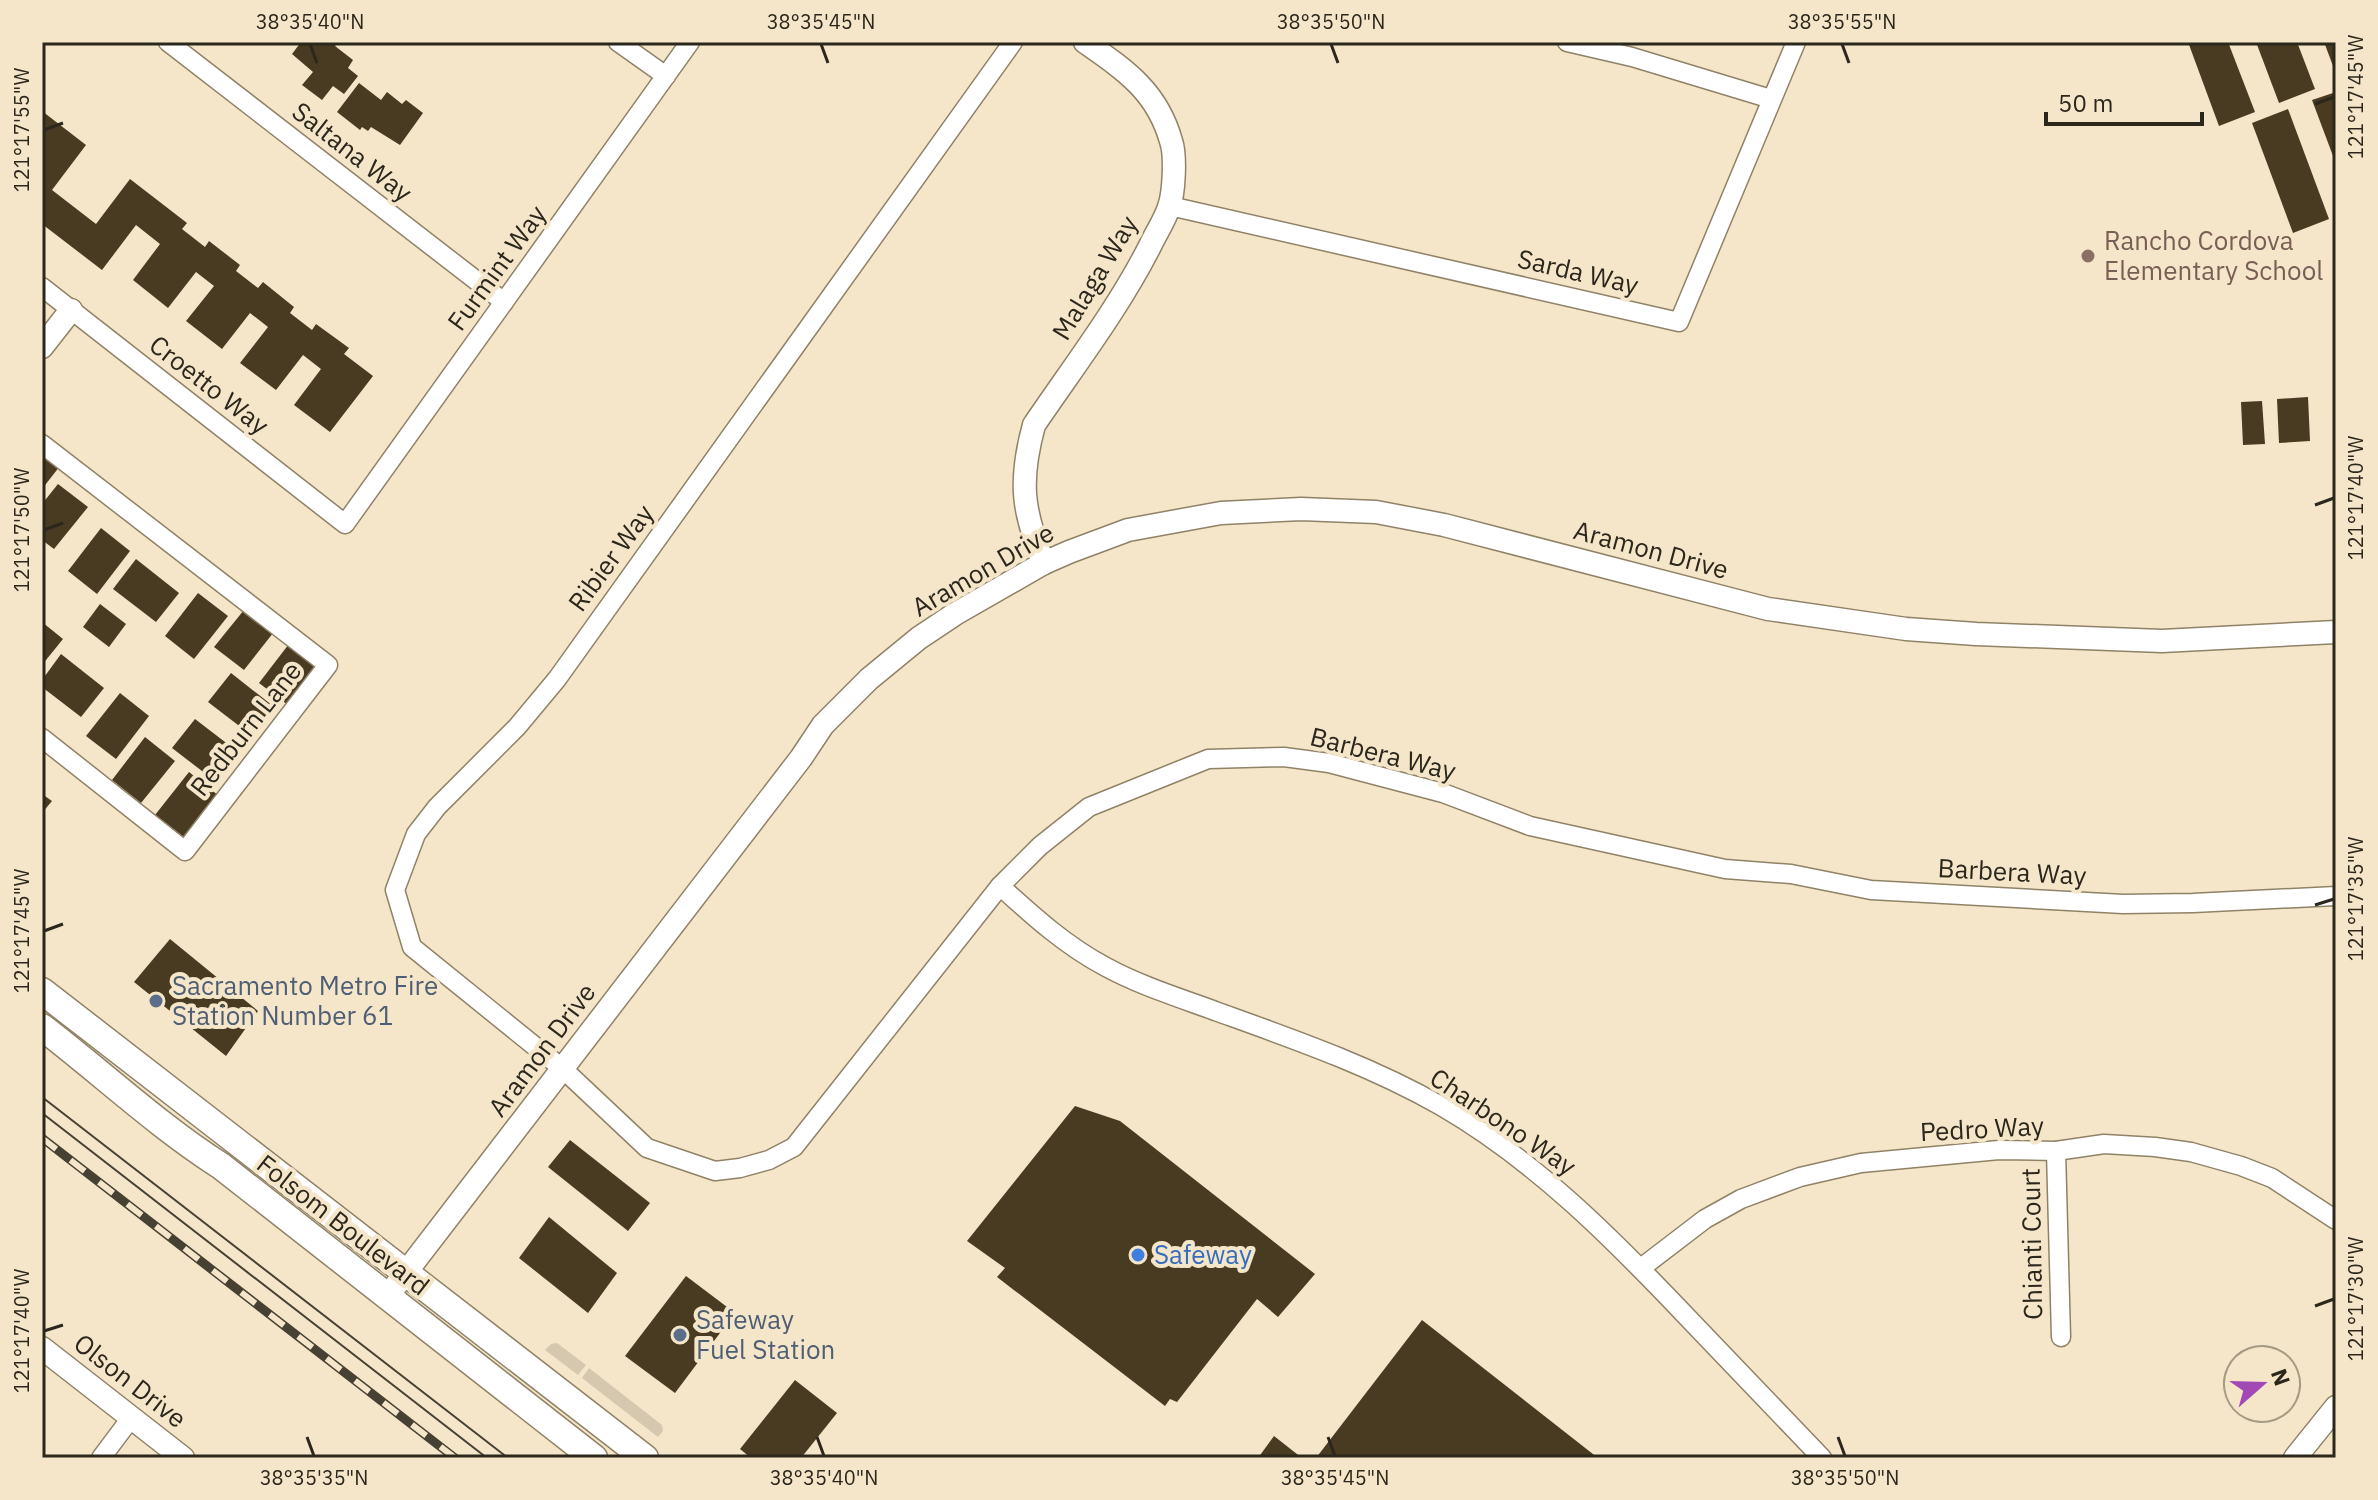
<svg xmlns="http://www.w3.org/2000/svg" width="2378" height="1500" font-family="'IBM Plex Sans',sans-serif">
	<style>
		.green { fill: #d5c8af }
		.building { fill: #483b21 }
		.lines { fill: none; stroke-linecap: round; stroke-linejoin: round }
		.minor-casing { stroke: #908267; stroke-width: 21 }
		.tertiary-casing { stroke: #908267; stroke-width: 25 }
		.secondary-casing { stroke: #908267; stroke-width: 29 }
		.minor { stroke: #fff; stroke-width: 18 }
		.tertiary { stroke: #fff; stroke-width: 22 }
		.secondary { stroke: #fff; stroke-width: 26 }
		.tram { stroke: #474133; stroke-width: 2 }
		.rail-casing { stroke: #474133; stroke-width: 9 }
		.rail { stroke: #f5e6c9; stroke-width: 6; stroke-dasharray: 18; stroke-linecap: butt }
		.ticks { fill: none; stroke: #2c271c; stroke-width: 3 }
		.education-dot { fill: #8d6e63; stroke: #f5e6c9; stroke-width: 3 }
		.service-dot { fill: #5c6f8a; stroke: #f5e6c9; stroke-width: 3 }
		.shop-dot { fill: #3f7fe0; stroke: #f5e6c9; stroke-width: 3 }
		.labels { text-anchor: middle; stroke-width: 8; stroke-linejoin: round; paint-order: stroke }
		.street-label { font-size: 26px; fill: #2c271c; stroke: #f5e6c9 }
		.education-label { font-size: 26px; fill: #785e54; stroke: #f5e6c9; text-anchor: start }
		.service-label { font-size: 26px; fill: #4e5e75; stroke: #f5e6c9; text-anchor: start }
		.shop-label { font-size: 26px; fill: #366cbe; stroke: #f5e6c9; text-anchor: start }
		.neatline { fill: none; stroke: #2c271c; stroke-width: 3 }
		.ticks-label { font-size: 20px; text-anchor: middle; fill: #2c271c }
	</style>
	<rect width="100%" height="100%" fill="#f5e6c9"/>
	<g class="green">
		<polygon points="557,1343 586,1365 578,1375 545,1350 551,1344"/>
		<polygon points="589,1368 662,1425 663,1431 658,1437 582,1378"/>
	</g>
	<g class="building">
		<polygon points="301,42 339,42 335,46 353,60 348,68 358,76 344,94 333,86 322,100 302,85 313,72 292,54"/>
		<polygon points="2188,42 2228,42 2255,112 2219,126"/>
		<polygon points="2256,42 2297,42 2315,89 2279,103"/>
		<polygon points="2324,42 2336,42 2336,74"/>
		<polygon points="359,83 381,100 387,92 402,104 406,100 423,113 400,145 371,127 368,131 362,127 360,130 337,112"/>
		<polygon points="2336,92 2336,164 2312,100"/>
		<polygon points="2288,109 2329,219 2293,233 2252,123"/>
		<polygon points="42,111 86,145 52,190 96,224 130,179 187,223 182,229 205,247 209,241 240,265 236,271 258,288 263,282 294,307 290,313 312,330 316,324 349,348 344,354 373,376 330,432 294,405 321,369 303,355 276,390 240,363 268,327 250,313 222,349 186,321 214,286 196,272 168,308 133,280 160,244 136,225 102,270 42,224"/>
		<polygon points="2308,397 2310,441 2279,443 2277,399"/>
		<polygon points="2262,401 2265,444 2243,445 2241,402"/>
		<polygon points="42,451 60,466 42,489"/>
		<polygon points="58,484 88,507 54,549 42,540 42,504"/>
		<polygon points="101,528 130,551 97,594 68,571"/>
		<polygon points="136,559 179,593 156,622 113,589"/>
		<polygon points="198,593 228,616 194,659 165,636"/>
		<polygon points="100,604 126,624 109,647 83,627"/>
		<polygon points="248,605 277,628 244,670 214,647"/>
		<polygon points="42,622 63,639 42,665"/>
		<polygon points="292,640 322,663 288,705 259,683"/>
		<polygon points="61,654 104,688 81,717 42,687 42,680"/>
		<polygon points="231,673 273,706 251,735 208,702"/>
		<polygon points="120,693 149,716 116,759 86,736"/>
		<polygon points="195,719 238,752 215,781 172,748"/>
		<polygon points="145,737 175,761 141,803 112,780"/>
		<polygon points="189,772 219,796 185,838 155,815"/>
		<polygon points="42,794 52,801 42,813"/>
		<polygon points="170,939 258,1011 226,1056 134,982"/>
		<polygon points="1075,1106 1120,1121 1315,1274 1278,1317 1257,1299 1177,1402 1170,1399 1165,1406 997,1277 1005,1268 967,1241"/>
		<polygon points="570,1140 650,1203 628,1231 548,1167"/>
		<polygon points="549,1217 617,1273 588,1313 519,1258"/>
		<polygon points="686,1276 735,1313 675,1393 625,1356"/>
		<polygon points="1422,1320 1598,1458 1316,1458"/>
		<polygon points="795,1380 837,1413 801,1458 751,1458 740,1449"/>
		<polygon points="1274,1436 1302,1458 1258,1458"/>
	</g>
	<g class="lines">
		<defs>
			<g id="minor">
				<polyline points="168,42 504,302"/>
				<polyline points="618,42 666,76"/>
				<polyline points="1013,42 557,679 517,727 437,807 416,834 395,890 412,947 563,1069 647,1148 715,1171 740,1168 769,1160 794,1147 1000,886 1040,846 1089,807 1208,759 1284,757 1329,763 1443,793 1530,826 1725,869 1791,874 1871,890 2123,904 2193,903 2336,896"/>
				<polyline points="1567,42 1632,57 1771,99"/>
				<polyline points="1170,206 1679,322 1796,42"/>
				<polyline points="42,287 345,524 690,42"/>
				<polyline points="42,444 328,665 185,851 42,738"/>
				<path d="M1000,886C1033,916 1066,946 1106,967C1141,986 1180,998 1218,1012C1293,1039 1371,1066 1441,1106C1536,1161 1613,1239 1688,1318C1733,1365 1777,1411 1822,1458"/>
				<polyline points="2056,1151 2061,1337"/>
				<polyline points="1641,1268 1705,1219 1741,1199 1800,1177 1861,1163 1999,1150 2056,1151 2104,1144 2155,1147 2191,1152 2241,1166 2272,1178 2336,1220"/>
				<polyline points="101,1458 131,1418"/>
			</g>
			<g id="tertiary">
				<polyline points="42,347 71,310"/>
				<path d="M1044,563C1022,511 1019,480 1034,425C1074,366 1118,309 1150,246C1156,233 1165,220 1169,207C1174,193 1176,155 1171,141C1157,91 1125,70 1085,42"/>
				<polyline points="387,1297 801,758 823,725 869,679 919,638 955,614 1044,563 1069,552 1128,530 1221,513 1301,509 1376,512 1444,525 1768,609 1906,629 1976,634 2162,641 2336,632"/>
				<polyline points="42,1348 183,1458"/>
				<polyline points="2295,1458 2336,1407"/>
			</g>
			<g id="secondary">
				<polyline points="42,991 645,1458"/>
				<path d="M42,1027C102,1073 157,1125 221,1166L594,1458"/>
			</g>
		</defs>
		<use href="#minor" class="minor-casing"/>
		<use href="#tertiary" class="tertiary-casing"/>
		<use href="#secondary" class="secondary-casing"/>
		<use href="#minor" class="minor"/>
		<use href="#tertiary" class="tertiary"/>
		<use href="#secondary" class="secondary"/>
		<g class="tram">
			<polyline points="42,1097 508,1458"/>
			<polyline points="42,1113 487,1458"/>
		</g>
		<defs>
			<polyline id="rail" points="42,1138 455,1458"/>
		</defs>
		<use href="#rail" class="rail-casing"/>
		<use href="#rail" class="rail"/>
	</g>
	<path class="ticks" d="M310,44L317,63M821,44L828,63M1331,44L1338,63M1842,44L1849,63M2315,104L2334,97M44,130L63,123M2315,505L2334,498M44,530L63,523M2315,905L2334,899M44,931L63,924M2315,1306L2334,1299M44,1331L63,1325M307,1437L314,1456M817,1437L824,1456M1328,1437L1335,1456M1838,1437L1845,1456"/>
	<circle class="education-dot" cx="2088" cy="256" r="8"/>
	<g class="service-dot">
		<circle cx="156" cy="1001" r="8"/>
		<circle cx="680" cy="1335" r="8"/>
	</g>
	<circle class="shop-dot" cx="1138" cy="1255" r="8"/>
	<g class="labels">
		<g class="street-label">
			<text transform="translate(352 152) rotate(38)" y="9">Saltana Way</text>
			<text transform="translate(497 268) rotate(-54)" y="9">Furmint Way</text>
			<text transform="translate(1578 272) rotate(13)" y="9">Sarda Way</text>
			<text transform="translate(1095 278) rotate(-59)" y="9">Malaga Way</text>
			<text transform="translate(209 385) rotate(38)" y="9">Croetto Way</text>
			<text transform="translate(1651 550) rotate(15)" y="9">Aramon Drive</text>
			<text transform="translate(611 558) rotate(-54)" y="9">Ribier Way</text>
			<text transform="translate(983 570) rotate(-30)" y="9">Aramon Drive</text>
			<text transform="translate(246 729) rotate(-52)" y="9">Redburn Lane</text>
			<text transform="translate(1383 754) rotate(14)" y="9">Barbera Way</text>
			<text transform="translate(2012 872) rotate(3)" y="9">Barbera Way</text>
			<text transform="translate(542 1050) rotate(-53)" y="9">Aramon Drive</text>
			<text transform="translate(1503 1122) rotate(34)" y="9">Charbono Way</text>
			<text transform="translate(1982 1129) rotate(-3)" y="9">Pedro Way</text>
			<text transform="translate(343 1225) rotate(38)" y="9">Folsom Boulevard</text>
			<text transform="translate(2032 1244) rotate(-91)" y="9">Chianti Court</text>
			<text transform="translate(130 1381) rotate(38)" y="9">Olson Drive</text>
		</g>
		<g class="education-label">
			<text x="2104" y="250">Rancho Cordova<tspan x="2104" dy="30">Elementary School</tspan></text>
		</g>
		<g class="service-label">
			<text x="172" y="995">Sacramento Metro Fire<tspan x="172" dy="30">Station Number 61</tspan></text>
			<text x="696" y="1329">Safeway<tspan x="696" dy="30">Fuel Station</tspan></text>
		</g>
		<g class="shop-label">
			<text x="1154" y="1264">Safeway</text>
		</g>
	</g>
	<rect width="2378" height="1500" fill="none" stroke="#f5e6c9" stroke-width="88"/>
	<g transform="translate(2262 1384) rotate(70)"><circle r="38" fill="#f5e6c9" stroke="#a59a84" stroke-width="2"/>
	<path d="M0-6L14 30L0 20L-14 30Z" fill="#a149b5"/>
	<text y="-12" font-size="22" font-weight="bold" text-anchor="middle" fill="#2c271c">N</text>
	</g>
	<path d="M2046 112v12h156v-12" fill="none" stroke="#2c271c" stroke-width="4"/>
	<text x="2058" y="112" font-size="24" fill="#2c271c" stroke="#f5e6c9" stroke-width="6" paint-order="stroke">50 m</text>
	<rect x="44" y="44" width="2290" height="1412" class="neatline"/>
	<g class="ticks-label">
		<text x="310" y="29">38°35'40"N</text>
		<text x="821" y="29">38°35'45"N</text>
		<text x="1331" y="29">38°35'50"N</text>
		<text x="1842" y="29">38°35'55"N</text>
		<text transform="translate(2356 97) rotate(-90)" y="7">121°17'45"W</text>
		<text transform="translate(22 130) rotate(-90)" y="7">121°17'55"W</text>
		<text transform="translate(2356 498) rotate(-90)" y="7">121°17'40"W</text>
		<text transform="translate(22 530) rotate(-90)" y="7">121°17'50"W</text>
		<text transform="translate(2356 899) rotate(-90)" y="7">121°17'35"W</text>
		<text transform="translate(22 931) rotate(-90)" y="7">121°17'45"W</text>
		<text transform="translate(2356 1299) rotate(-90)" y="7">121°17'30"W</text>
		<text transform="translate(22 1331) rotate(-90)" y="7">121°17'40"W</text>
		<text x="314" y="1485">38°35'35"N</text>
		<text x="824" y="1485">38°35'40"N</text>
		<text x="1335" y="1485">38°35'45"N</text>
		<text x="1845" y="1485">38°35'50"N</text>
	</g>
</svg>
